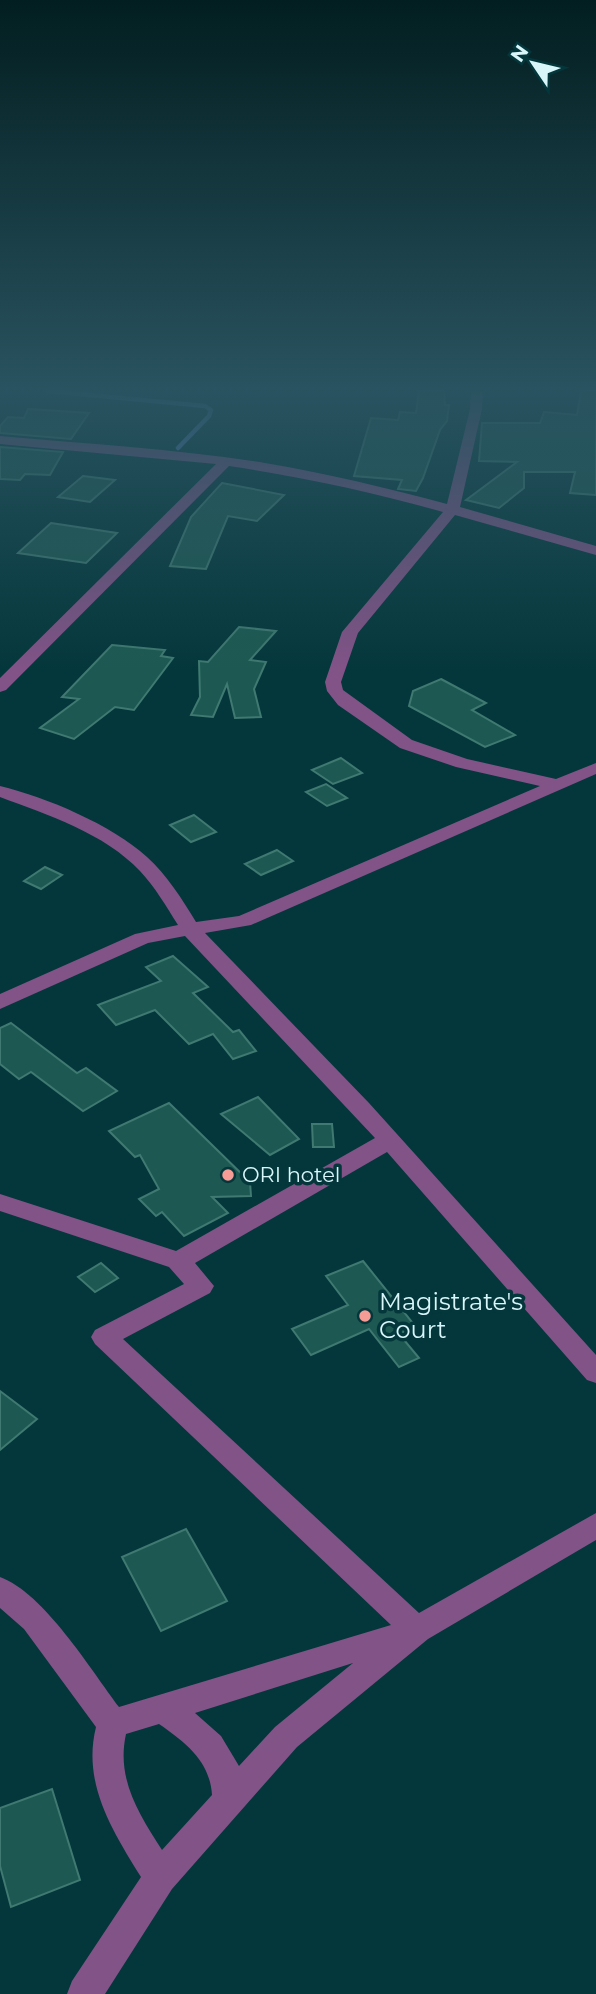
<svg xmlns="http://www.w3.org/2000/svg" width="596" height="1994" font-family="Montserrat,sans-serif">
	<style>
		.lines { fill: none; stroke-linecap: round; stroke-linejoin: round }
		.stream { stroke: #5b7fc1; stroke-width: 4.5 }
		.building { fill: #1d5952; stroke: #3f7971; stroke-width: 2 }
		.minor { fill: #825387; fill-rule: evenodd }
		.poi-dot { fill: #f59c96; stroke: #04373b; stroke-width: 2.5 }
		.labels { text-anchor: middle; stroke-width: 7; stroke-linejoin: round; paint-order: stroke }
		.poi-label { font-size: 21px; fill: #d9f7fa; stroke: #04373b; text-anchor: start }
		.near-poi-label { font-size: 24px; fill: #d9f7fa; stroke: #04373b; text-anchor: start }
	</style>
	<rect width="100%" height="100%" fill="#04373b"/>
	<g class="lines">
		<polyline class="stream" points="48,391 205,406 211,410 209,416 178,448"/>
	</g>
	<g class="building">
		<polygon points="419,391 444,391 445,405 449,405 447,421 440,430 423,478 416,491 398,489 402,480 354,476 371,418 398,420 400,412 416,413"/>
		<polygon points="581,391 596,391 596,495 570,493 575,472 524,472 524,488 499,508 466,500 517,462 479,461 482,423 540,423 544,412 577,415"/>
		<polygon points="28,409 89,413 71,439 0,433 0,426 8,417 24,418"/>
		<polygon points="0,447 63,452 50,475 25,474 20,480 0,479"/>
		<polygon points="83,476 115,480 90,502 58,497"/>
		<polygon points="222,483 284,495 257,521 228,516 206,569 170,566 191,517"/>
		<polygon points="51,523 117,533 86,563 18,553"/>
		<polygon points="239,627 276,631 250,660 266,662 254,689 261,717 235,718 227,684 213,717 191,715 200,697 199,661 208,662"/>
		<polygon points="112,645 165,650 161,656 173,658 134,710 115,707 74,739 40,728 79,699 62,697"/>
		<polygon points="441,679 486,703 472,710 515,735 485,747 409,706 413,691"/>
		<polygon points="341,758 362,773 333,784 312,770"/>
		<polygon points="326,784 347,798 327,806 306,792"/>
		<polygon points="194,815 216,832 191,842 170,825"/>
		<polygon points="277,850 293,861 261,875 245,864"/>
		<polygon points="45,867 62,875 41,889 24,881"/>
		<polygon points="173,956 208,987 193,993 233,1032 239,1030 256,1051 233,1059 213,1034 189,1044 155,1010 116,1025 98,1005 161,981 146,967"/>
		<polygon points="11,1023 77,1073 86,1068 117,1091 83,1111 31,1072 19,1079 0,1064 0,1028"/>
		<polygon points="258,1097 299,1139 270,1155 221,1114"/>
		<polygon points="169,1103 250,1182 251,1196 212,1197 228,1213 184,1236 162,1212 156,1216 139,1199 159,1189 140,1155 135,1157 109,1131"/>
		<polygon points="312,1124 332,1124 334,1147 313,1147"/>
		<polygon points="363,1261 416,1327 399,1334 419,1358 399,1367 369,1329 311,1355 292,1329 348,1305 326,1276"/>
		<polygon points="101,1263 118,1278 95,1292 78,1277"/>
		<polygon points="0,1391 37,1419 0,1450"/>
		<polygon points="186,1529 227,1601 161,1631 122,1557"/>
		<polygon points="52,1789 80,1880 11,1907 0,1866 0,1808"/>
	</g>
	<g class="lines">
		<path class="minor" d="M471,391H483L482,409L460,507L596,546V555L455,515L358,633L341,682L343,690L412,740L467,759L556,779L596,763V774L251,925L205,933L369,1103L596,1355V1383L587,1380L387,1152L195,1263L214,1286L210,1293L123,1339L419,1613L596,1513V1540L428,1639L297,1747L172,1889L105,1994H67L72,1981L141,1877C112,1830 82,1783 96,1727L24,1629L0,1608V1577C44,1593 91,1670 119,1707L391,1625L95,1344L91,1337L95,1330L184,1284L169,1267L0,1211V1194L176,1251L375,1138L185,936L148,943L0,1009V994L135,934L178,925C166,906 155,887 140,871C104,833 48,815 0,797V786C46,797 112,825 147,857C167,875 182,899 196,922L239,916L540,786L456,767L400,748L338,705L327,691L325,682L342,632L443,512C373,492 302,477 229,466L6,690L0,692V678L216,464L0,444V436C88,444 177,449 265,463C326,473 387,488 447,504L470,409ZM353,1663L275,1727L239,1766L221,1736L195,1713ZM159,1724C185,1742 210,1761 212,1795L162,1850C139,1814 116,1779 126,1734Z"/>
	</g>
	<linearGradient id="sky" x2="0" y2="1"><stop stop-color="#021e20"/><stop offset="0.58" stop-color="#295360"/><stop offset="1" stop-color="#295360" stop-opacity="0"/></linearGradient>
	<rect width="596" height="670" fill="url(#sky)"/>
	<g class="poi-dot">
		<circle cx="228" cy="1175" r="7"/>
		<circle cx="365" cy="1316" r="7"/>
	</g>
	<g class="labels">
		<g class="poi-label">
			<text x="242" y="1182">ORI hotel</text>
		</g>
		<g class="near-poi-label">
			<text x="379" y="1310">Magistrate's<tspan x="379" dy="28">Court</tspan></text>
		</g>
	</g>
	<g transform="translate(533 63) rotate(305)" stroke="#04373b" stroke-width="5" paint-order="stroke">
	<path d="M0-5L12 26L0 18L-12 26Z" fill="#d9f7fa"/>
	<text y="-10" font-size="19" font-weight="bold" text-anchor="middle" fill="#d9f7fa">N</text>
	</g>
</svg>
